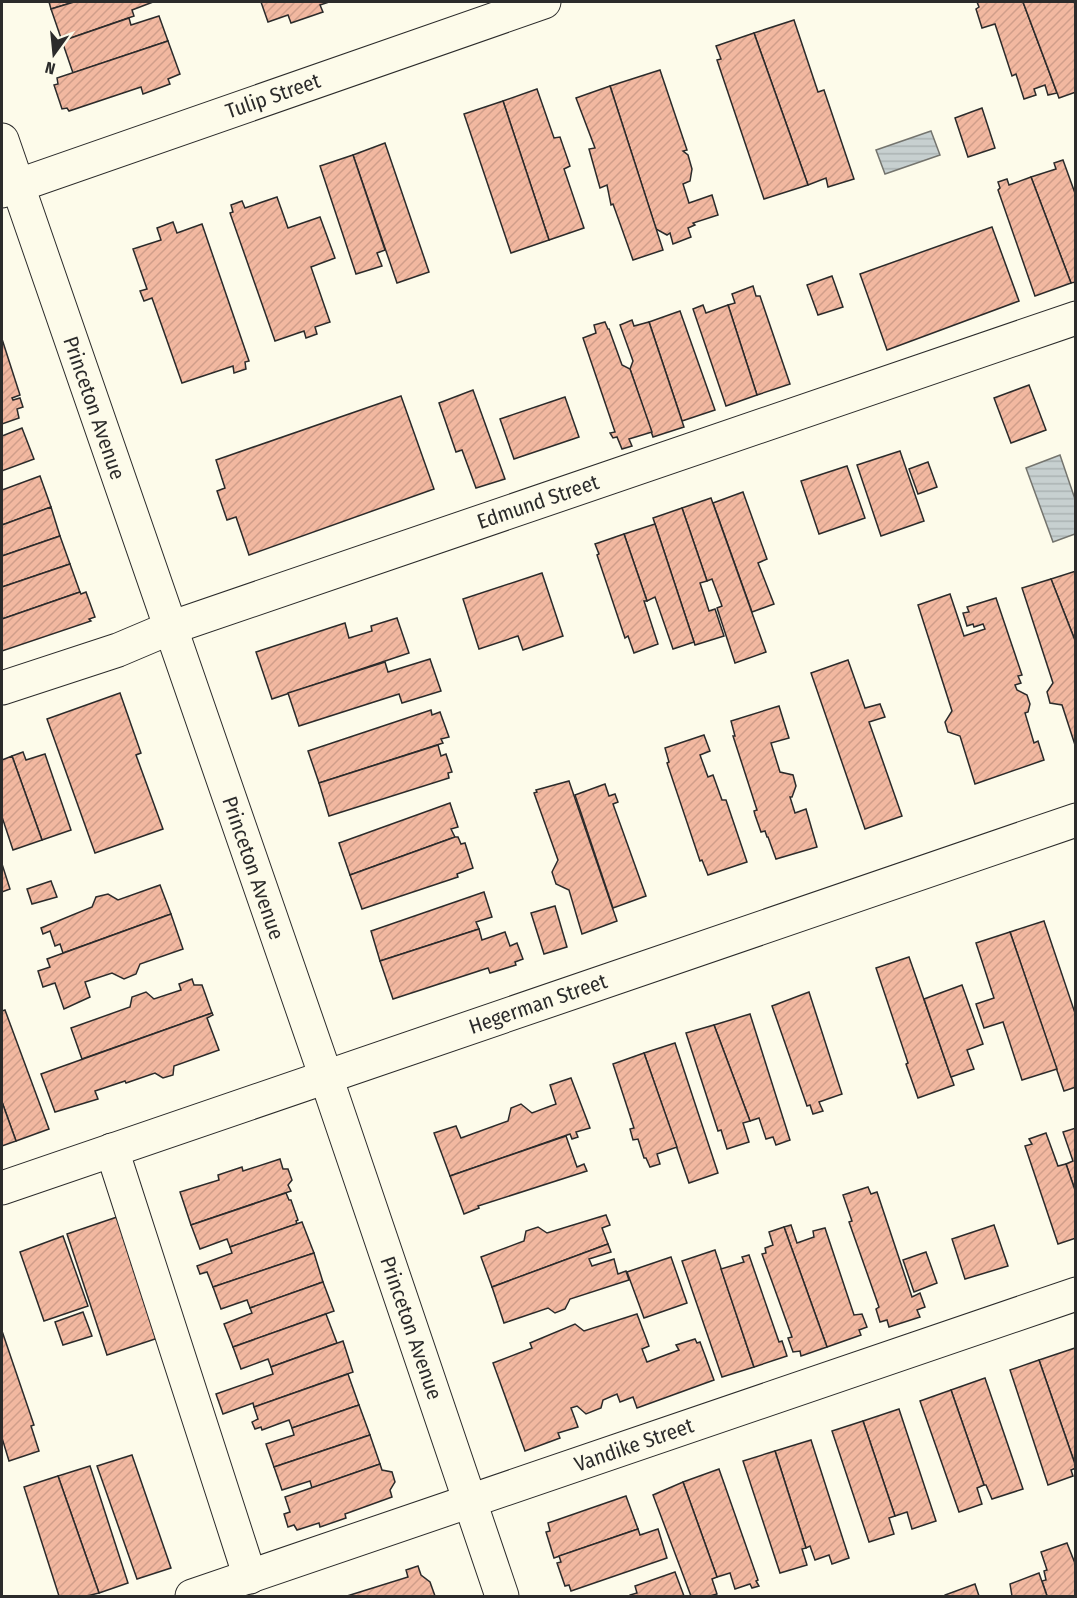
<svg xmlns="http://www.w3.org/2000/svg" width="1077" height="1598" font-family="'Fira Sans Condensed',sans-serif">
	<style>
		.water { fill: url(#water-rules); stroke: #74746e; stroke-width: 1.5 }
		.building { fill: url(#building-hatch); stroke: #2b2b2b; stroke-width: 1.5 }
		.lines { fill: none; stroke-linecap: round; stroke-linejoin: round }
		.minor-casing { stroke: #2b2b2b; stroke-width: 35 }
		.major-casing { stroke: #2b2b2b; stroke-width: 35 }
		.minor { stroke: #fdfbea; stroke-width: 33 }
		.major { stroke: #fdfbea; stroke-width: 33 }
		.labels { text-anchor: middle; stroke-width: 4.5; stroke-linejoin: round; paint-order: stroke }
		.street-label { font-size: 21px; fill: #2b2b2b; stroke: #fdfbea }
	</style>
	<defs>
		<pattern id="water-rules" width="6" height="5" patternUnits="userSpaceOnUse" patternTransform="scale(1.5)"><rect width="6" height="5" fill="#c7d0d0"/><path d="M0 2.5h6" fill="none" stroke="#abb3b3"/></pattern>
		<pattern id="building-hatch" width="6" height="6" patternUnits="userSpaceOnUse" patternTransform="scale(1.5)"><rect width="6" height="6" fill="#f2b8a0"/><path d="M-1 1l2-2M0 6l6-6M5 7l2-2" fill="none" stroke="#d09e8a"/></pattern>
	</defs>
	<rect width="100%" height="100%" fill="#fdfbea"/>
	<g class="water">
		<polygon points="931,131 940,155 885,174 876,150"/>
		<polygon points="1060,455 1075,499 1075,534 1053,542 1026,468"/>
	</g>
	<g class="building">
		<polygon points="49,2 74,2 51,9"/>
		<polygon points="74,2 153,2 132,10 134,16 62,41 51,9"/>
		<polygon points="261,2 329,2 320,5 323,12 291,23 288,15 268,22"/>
		<polygon points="977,2 1023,2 1057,93 1048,95 1045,85 1034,89 1036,95 1024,99 1016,74 1012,76 995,24 982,28 976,9 979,7"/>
		<polygon points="1023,2 1074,2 1076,7 1076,92 1059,98"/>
		<polygon points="159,16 168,41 73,73 62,41 129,18 131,25"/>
		<polygon points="794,20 818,92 824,90 854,179 828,187 826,178 808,185 754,33"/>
		<polygon points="754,33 808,185 764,199 717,60 721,59 716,46"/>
		<polygon points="168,41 180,74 168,79 170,84 143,94 141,87 69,111 67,108 62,109 54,85 58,84 57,78"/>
		<polygon points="660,70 687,150 683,151 688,155 692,169 690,181 683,184 689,203 712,195 718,215 693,223 695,225 688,228 691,237 673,244 670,233 667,235 656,229 610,86"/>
		<polygon points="610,86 663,250 633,260 613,204 611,205 607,185 600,188 589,149 595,148 576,98"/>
		<polygon points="537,89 554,138 560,137 570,166 564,169 584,228 549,240 503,101"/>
		<polygon points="503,101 549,240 511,253 464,114"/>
		<polygon points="982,108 995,148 968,157 955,118"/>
		<polygon points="385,143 429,272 397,283 353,155"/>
		<polygon points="353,155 385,250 377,253 382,266 356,274 320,166"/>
		<polygon points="1063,160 1076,196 1076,282 1071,283 1031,177 1056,169 1054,163"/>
		<polygon points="1031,177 1071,283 1035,296 998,190 1000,188 998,182 1007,179 1009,185"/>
		<polygon points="277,197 288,228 320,217 335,258 311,267 330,322 315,327 317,334 306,338 304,331 275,341 230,213 233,212 231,205 242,201 245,208"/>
		<polygon points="173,222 177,233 202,224 249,361 245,362 246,369 234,373 233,366 182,383 152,298 144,301 140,291 147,289 133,249 161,240 157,228"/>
		<polygon points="992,227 1019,301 887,350 860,274"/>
		<polygon points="832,276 843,307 818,315 807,285"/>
		<polygon points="753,286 756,296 760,296 790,384 757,395 728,305 735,303 732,294"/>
		<polygon points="703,305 706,313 728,305 757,395 726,406 693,309"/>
		<polygon points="680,311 715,410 682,421 649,322"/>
		<polygon points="632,320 634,326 649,322 684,427 653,437 630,369 633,361 620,325"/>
		<polygon points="605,322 608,329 609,329 622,365 630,369 652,432 629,439 632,446 622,449 617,437 613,438 610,433 615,432 583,338 596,333 594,325"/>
		<polygon points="2,339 20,395 12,398 13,400 20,398 23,407 17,409 19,418 2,424"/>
		<polygon points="1029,385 1046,430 1011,443 994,398"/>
		<polygon points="473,390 505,479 476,488 462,450 456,452 439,403"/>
		<polygon points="401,396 434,489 249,555 236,517 227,520 217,491 225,488 216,460"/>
		<polygon points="565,397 579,437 514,459 500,419"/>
		<polygon points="22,428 34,459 2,471 2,436"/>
		<polygon points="900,451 924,521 881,536 857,465"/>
		<polygon points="928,462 937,487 918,494 909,469"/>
		<polygon points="847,466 865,518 819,534 801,481"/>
		<polygon points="40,476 51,507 2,525 2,490"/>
		<polygon points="743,492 767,559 758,563 774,604 752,612 713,503"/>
		<polygon points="711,498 766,652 735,663 717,608 722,606 712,579 707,581 682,508"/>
		<polygon points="51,507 60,536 2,556 2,525"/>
		<polygon points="682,508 707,581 700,583 709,611 715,609 724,636 695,645 653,518"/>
		<polygon points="655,524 694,642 673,649 655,597 647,601 624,534"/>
		<polygon points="624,534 647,601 644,601 658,644 634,653 628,636 625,638 597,555 599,554 595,544"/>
		<polygon points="60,536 70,564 2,587 2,556"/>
		<polygon points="70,564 80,592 2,619 2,587"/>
		<polygon points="1076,571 1076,643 1051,579"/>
		<polygon points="542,573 563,636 523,650 518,636 479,649 463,599"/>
		<polygon points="1051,579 1076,643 1076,748 1062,705 1050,703 1047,692 1053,683 1022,588"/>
		<polygon points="80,592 81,594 86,592 95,617 89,619 91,621 2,651 2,619"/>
		<polygon points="950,594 964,636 985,629 983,624 974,627 973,624 967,626 963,613 969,612 967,607 996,598 1022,675 1018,676 1021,683 1015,685 1017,690 1027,695 1030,704 1028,712 1025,713 1034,743 1038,741 1044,760 975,784 960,736 948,732 945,722 952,711 918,605"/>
		<polygon points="397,618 409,653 272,699 256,652 345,623 349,638 372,631 371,626"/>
		<polygon points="430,659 441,691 402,703 399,694 299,726 288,693 385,662 388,672"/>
		<polygon points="848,660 865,708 880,704 885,717 869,722 902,816 865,829 811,673"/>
		<polygon points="120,693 141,753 136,755 163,829 95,853 47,719"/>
		<polygon points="779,706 789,738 771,743 780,772 793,775 796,786 792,797 790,797 795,813 806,809 817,847 776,859 768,837 767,837 765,831 761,832 755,815 754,811 757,810 733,736 735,736 731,721"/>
		<polygon points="431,710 432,715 440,712 449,737 441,739 443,743 319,783 308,751"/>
		<polygon points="704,735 710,751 700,755 708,777 713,775 722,800 726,800 747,862 708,875 702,860 700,861 667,763 669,762 665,748"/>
		<polygon points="438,745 441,756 446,754 452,772 448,773 449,778 329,816 319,783"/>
		<polygon points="23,752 26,760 45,754 71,830 42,840 12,756"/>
		<polygon points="12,756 42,840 13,850 2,817 2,760"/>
		<polygon points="569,781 617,921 582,934 569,890 556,884 552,872 558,860 534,793 537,792 536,790"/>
		<polygon points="605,784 609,796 615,794 618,802 613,804 646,896 613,908 575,795"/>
		<polygon points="450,803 458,827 451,829 455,837 350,875 339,843"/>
		<polygon points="455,837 458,837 461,844 465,843 473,868 457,874 458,877 362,909 350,875"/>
		<polygon points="2,864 10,889 2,892"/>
		<polygon points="51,881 57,897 32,904 27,889"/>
		<polygon points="160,885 171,914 63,953 60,944 55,946 50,931 43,934 41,928 92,907 96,897 108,894 118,900"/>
		<polygon points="484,892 492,917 476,922 479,929 380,961 371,931"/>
		<polygon points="555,906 567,947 544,954 531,913"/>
		<polygon points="171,914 183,949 140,964 136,974 124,979 112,973 85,982 90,997 64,1009 55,983 43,987 38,971 50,967 47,959"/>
		<polygon points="1044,921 1076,1016 1076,1087 1064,1091 1010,932"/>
		<polygon points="479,929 482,940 505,932 510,946 517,943 523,959 515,962 516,965 490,973 488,968 393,999 380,961"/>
		<polygon points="1010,932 1057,1069 1022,1080 1003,1022 984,1028 976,1004 994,998 976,943"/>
		<polygon points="909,957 954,1085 918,1098 906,1064 908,1063 876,968"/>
		<polygon points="192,979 194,985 202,985 212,1013 82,1059 71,1028 130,1007 132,997 146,992 154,999 181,990 179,984"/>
		<polygon points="962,985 983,1044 967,1050 974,1069 951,1077 924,999"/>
		<polygon points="809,992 842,1094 819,1102 823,1111 813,1114 810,1105 807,1106 772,1006"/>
		<polygon points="5,1010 49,1129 16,1141 2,1102 2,1011"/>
		<polygon points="212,1013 213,1015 207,1018 219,1050 174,1066 173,1075 163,1078 155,1073 126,1083 125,1081 95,1091 98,1099 55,1112 41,1074"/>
		<polygon points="750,1014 790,1140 776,1145 773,1137 766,1139 759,1118 750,1121 714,1025"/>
		<polygon points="714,1025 750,1121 743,1123 749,1142 727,1149 721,1130 718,1131 686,1033"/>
		<polygon points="675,1043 718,1173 689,1183 644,1053"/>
		<polygon points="644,1053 677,1147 657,1154 660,1164 650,1167 646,1158 644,1158 638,1139 633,1140 630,1129 634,1128 613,1064"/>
		<polygon points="571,1078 590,1128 576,1132 578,1137 572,1139 570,1134 450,1176 434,1133 456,1126 461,1138 508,1121 511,1108 521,1104 532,1113 556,1104 550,1085"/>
		<polygon points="2,1102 16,1141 2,1146"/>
		<polygon points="1076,1128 1076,1193 1066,1164 1073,1161 1063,1132"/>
		<polygon points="1046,1133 1058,1166 1066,1164 1076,1193 1076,1238 1058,1244 1025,1146 1032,1144 1029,1139"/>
		<polygon points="566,1136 577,1167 584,1164 587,1171 478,1206 479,1208 464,1214 450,1176"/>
		<polygon points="280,1159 283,1169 288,1169 292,1180 288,1185 291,1191 191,1225 180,1192 219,1180 218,1175 242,1167 243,1171"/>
		<polygon points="868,1187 871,1194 877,1192 912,1297 920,1293 925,1307 917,1310 920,1317 889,1327 887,1320 880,1322 876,1309 879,1307 849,1222 852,1221 843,1195"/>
		<polygon points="286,1193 289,1200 291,1200 298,1220 296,1221 297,1224 230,1247 227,1239 200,1249 191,1225"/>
		<polygon points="606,1215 610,1225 602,1228 608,1244 492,1287 481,1257 524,1241 526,1231 538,1227 547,1233"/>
		<polygon points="117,1217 158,1338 107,1355 67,1234"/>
		<polygon points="302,1222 314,1253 213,1287 207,1272 200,1274 197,1266 232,1253 230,1247"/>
		<polygon points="791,1225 797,1243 814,1237 813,1231 825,1228 854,1315 862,1314 867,1327 859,1330 861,1335 827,1347 784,1227"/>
		<polygon points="994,1225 1008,1266 965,1279 952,1239"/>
		<polygon points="784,1227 827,1347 801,1356 800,1351 793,1352 788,1338 792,1337 762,1254 766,1253 765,1248 773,1245 769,1232"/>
		<polygon points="63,1236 88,1306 44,1321 20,1252"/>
		<polygon points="608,1244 611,1252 589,1259 592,1266 614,1259 618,1274 626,1271 629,1280 570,1299 565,1309 555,1313 548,1308 504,1323 492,1287"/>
		<polygon points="715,1250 754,1367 722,1377 682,1261"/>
		<polygon points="926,1252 937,1283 914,1292 903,1260"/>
		<polygon points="314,1253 323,1282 250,1308 247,1300 221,1309 213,1287"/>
		<polygon points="749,1255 779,1342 782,1341 787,1356 754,1367 721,1269 744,1262 742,1257"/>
		<polygon points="671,1257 687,1303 644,1318 627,1272"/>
		<polygon points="323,1282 334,1311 233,1347 224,1324 252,1313 250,1308"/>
		<polygon points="83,1312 92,1336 63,1345 55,1322"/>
		<polygon points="326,1314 337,1343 271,1367 268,1359 241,1369 233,1347"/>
		<polygon points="637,1314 649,1346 642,1349 647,1362 679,1350 676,1345 695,1339 697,1343 700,1342 714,1380 637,1408 633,1397 620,1402 617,1394 603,1400 601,1408 586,1414 577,1406 571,1408 578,1427 558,1433 560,1438 525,1451 493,1363 532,1348 530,1343 575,1324 584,1331"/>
		<polygon points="2,1331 34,1425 31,1426 39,1451 9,1461 2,1438"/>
		<polygon points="343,1341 353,1372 254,1407 253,1403 223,1414 216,1394 273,1374 271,1367"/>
		<polygon points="1075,1348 1076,1350 1076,1467 1039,1360"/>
		<polygon points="1039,1360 1076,1467 1076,1468 1071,1470 1073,1476 1048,1485 1010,1370"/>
		<polygon points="348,1374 359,1405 292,1428 289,1420 262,1430 261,1427 255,1429 252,1422 258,1419 254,1407"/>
		<polygon points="985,1378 1023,1489 992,1499 986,1485 984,1485 951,1390"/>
		<polygon points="951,1390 984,1485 977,1488 982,1504 959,1512 920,1401"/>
		<polygon points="359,1405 370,1435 274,1467 266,1444 294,1435 292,1428"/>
		<polygon points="899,1409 936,1521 912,1529 907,1512 895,1516 863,1421"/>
		<polygon points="863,1421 895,1516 889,1518 894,1534 869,1542 832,1431"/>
		<polygon points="370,1435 380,1464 312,1488 310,1481 282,1490 274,1467"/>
		<polygon points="811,1440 849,1558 832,1564 829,1555 815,1560 810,1546 806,1548 775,1451"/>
		<polygon points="775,1451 806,1548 802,1549 807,1565 780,1573 743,1461"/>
		<polygon points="132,1455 171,1568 137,1579 97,1466"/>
		<polygon points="380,1464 382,1470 392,1472 395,1482 390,1490 392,1497 345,1514 346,1518 320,1527 319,1523 297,1530 294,1525 288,1527 284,1514 290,1512 285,1497"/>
		<polygon points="90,1466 128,1583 99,1593 58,1476"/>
		<polygon points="719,1469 758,1580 756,1581 759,1586 752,1588 750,1584 735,1589 730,1573 717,1577 683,1482"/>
		<polygon points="58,1476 99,1593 87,1596 59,1596 24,1487"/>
		<polygon points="683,1482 717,1577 712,1579 717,1594 710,1596 691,1596 653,1495"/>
		<polygon points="626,1496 638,1529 554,1558 546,1532 550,1531 548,1523"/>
		<polygon points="638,1529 640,1535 658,1529 667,1558 571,1591 569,1585 565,1586 557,1563 561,1562 559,1556"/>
		<polygon points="1067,1543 1076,1566 1076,1596 1047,1596 1042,1581 1046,1580 1044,1571 1047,1570 1041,1552"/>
		<polygon points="418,1566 421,1575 430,1582 435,1596 347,1596 408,1577 406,1570"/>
		<polygon points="675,1572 684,1596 630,1596 630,1595 637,1593 635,1586"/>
		<polygon points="1039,1573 1047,1596 1012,1596 1010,1584"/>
		<polygon points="975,1584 979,1596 945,1596 945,1595"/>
	</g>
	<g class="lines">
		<defs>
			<g id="minor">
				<polyline points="2,191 544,2"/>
				<polyline points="2,688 118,650 170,628 1076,318"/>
				<polyline points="112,1150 250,1577"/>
				<polyline points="2,1188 1076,820"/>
				<polyline points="192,1596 1076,1294"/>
			</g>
			<polyline id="major" points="2,140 326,1077 502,1596"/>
		</defs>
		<use href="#minor" class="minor-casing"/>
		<use href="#major" class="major-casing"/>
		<use href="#minor" class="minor"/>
		<use href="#major" class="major"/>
	</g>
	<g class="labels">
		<g class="street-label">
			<text transform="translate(273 96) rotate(-19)" y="7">Tulip Street</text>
			<text transform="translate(94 408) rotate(71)" y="7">Princeton Avenue</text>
			<text transform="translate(538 502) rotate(-19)" y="7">Edmund Street</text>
			<text transform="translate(253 868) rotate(71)" y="7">Princeton Avenue</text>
			<text transform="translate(538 1004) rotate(-19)" y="7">Hegerman Street</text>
			<text transform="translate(411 1328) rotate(71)" y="7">Princeton Avenue</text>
			<text transform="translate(634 1445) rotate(-19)" y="7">Vandike Street</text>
		</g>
	</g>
	<rect width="1077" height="1598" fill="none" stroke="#2b2b2b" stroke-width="6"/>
	<g transform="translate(54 54) rotate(195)" stroke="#fdfbea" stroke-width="4.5" paint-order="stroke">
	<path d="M0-4.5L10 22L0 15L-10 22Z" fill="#2b2b2b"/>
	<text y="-9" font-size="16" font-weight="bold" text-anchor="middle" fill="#2b2b2b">N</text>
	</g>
</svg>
